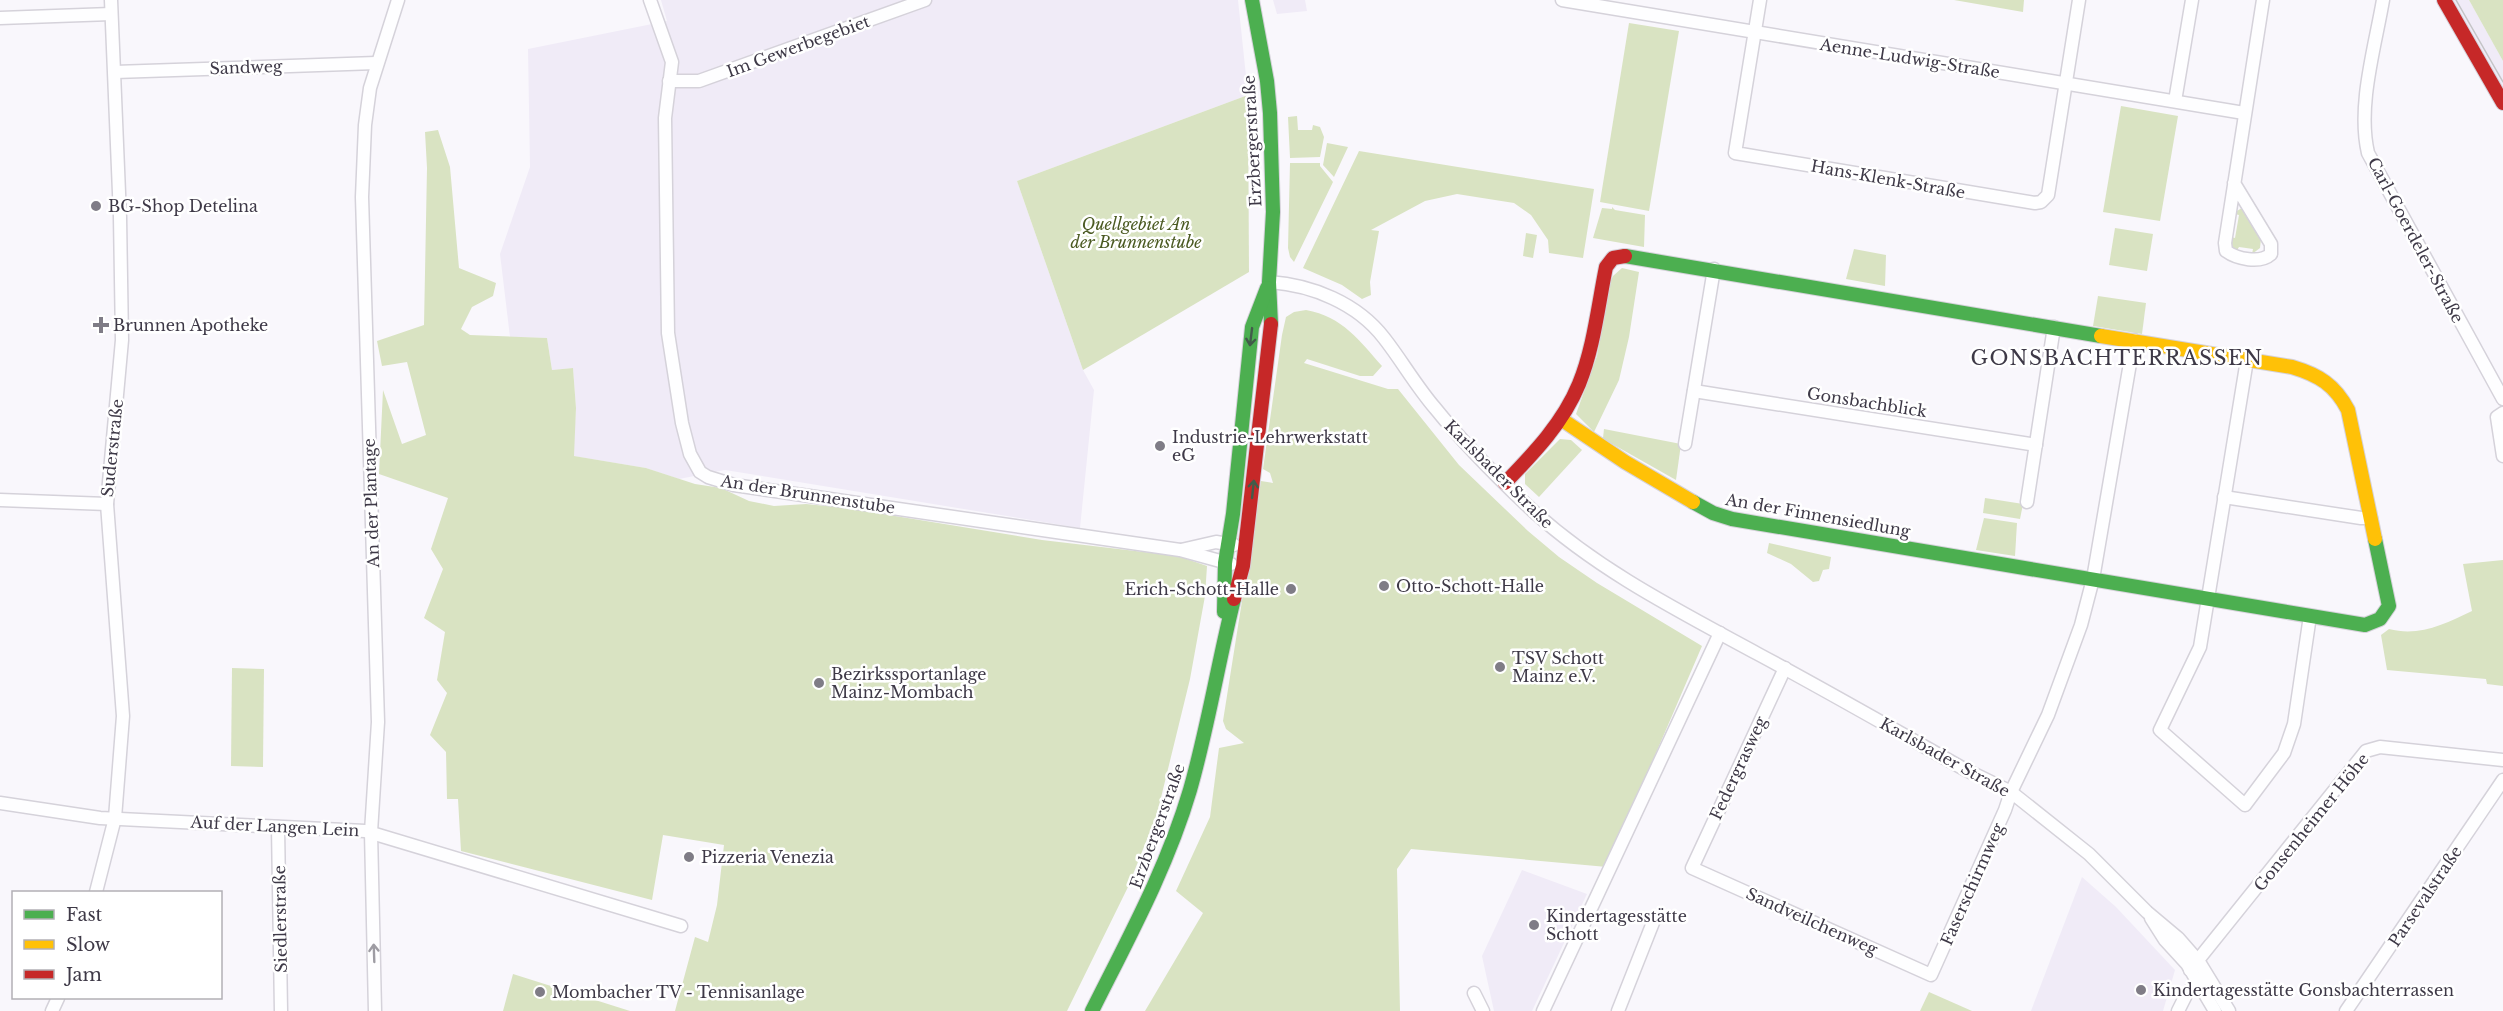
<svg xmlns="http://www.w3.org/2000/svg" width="2503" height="1011" font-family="'Libre Baskerville',serif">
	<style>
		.built { fill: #f0ebf7 }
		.green { fill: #d9e3c2 }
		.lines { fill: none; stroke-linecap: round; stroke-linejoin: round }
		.street-casing { stroke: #d5d2da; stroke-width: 15 }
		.fast-casing { stroke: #d5d2da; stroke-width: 16 }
		.slow-casing { stroke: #d5d2da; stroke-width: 16 }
		.jam-casing { stroke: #d5d2da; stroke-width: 16 }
		.street { stroke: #fefeff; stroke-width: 12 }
		.fast { stroke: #4caf50; stroke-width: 14 }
		.slow { stroke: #ffc107; stroke-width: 14 }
		.jam { stroke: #c62828; stroke-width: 14 }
		.tram { stroke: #c4c4c6; stroke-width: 1.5 }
		.oneway { stroke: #425c4a }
		.oneway2 { stroke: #9e9ca3 }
		.poi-dot { fill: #7f7c86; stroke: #fff; stroke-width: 2 }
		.labels { text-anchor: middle; stroke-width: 5; stroke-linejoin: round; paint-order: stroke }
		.street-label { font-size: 16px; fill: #3e3947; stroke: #fff }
		.poi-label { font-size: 16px; fill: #3e3947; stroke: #fff; text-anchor: start }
		.park-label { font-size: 16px; font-style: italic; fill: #4b5a22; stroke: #fff }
		.quarter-label { font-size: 20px; letter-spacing: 1.5px; fill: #3e3947; stroke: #fff }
	</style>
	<rect width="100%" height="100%" fill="#f9f7fc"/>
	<g class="built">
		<polygon points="661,0 1238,0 1248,95 1017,181 1083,370 1094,390 1080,528 725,470 679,479 646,468 573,456 576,408 573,368 552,370 547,338 510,337 500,254 530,167 528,49 667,21"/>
		<polygon points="1273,0 1305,0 1307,11 1277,14"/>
		<polygon points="2452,0 2469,0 2503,61 2503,89"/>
		<polygon points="1522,870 1587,894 1532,1011 1494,1011 1482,956"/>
		<polygon points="2082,877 2116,907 2175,970 2163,1011 2031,1011"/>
	</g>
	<g class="green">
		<polygon points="1954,0 2024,0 2023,12"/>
		<polygon points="2469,0 2503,0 2503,61"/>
		<polygon points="1629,23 1679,31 1649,211 1600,202"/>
		<polygon points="1248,95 1249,272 1083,370 1017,181"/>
		<polygon points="2121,106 2178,116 2160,221 2103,212"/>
		<polygon points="1297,116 1298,130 1312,130 1313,125 1320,127 1324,137 1320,157 1290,158 1288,117"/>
		<polygon points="438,130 450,167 459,268 496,283 493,296 472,307 461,329 470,335 547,338 552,370 573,368 576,408 574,456 646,468 695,484 721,488 749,501 774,506 806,504 846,508 1042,540 1178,556 1207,566 1205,596 1190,679 1157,814 1128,887 1067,1011 675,1011 695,937 708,942 717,905 724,845 663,835 652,900 461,851 458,799 447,799 446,752 430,735 447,693 437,680 445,632 424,618 443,569 431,549 448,498 379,474 383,390 402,444 426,435 407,362 382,366 377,341 424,325 427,168 425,132"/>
		<polygon points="1327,143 1348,147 1334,177 1323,165"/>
		<polygon points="1359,151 1594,189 1583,258 1549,253 1548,240 1531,215 1514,203 1457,194 1425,201 1371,230 1379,231 1370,282 1371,295 1362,299 1342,285 1303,268"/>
		<polygon points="1290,163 1320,163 1320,166 1333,182 1294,262 1290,257 1288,248"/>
		<polygon points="1612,207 1615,210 1645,215 1644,247 1593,238 1602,208 1612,209"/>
		<polygon points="2242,208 2261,239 2260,248 2252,254 2253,249 2239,247 2236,252 2231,247 2231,237 2235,238 2239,215 2235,214 2235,212"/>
		<polygon points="2115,228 2153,234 2147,271 2109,265"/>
		<polygon points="1526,233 1537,235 1533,258 1523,256"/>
		<polygon points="1854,249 1886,255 1885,286 1846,279"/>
		<polygon points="1622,268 1639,272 1629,337 1619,380 1594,432 1576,414 1597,356 1610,282 1613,276"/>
		<polygon points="2098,296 2146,303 2142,334 2093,326"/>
		<path d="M1306,310C1343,317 1359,340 1382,366L1373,376H1360L1307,359L1304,363L1388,389H1398L1459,465L1528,531L1559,557L1597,583L1702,646L1607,867L1411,849L1397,869L1400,1011H1145L1203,913L1176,891L1210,817L1219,748L1244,743L1226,729L1223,721L1261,481L1273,483L1270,473L1263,469L1282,335L1286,317L1294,312Z"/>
		<polygon points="1604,429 1681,444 1676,480 1607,441 1603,438"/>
		<polygon points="1560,439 1571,440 1582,450 1539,497 1525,484 1525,474"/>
		<polygon points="1985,498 2023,504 2020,519 1983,513"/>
		<polygon points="1984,518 2017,523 2015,556 1976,550"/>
		<polygon points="1769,543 1831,557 1829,569 1823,570 1819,581 1813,582 1791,564 1767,553"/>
		<path d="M2503,560V686L2487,684L2486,679L2387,670L2381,635L2389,629C2419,637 2445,624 2472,611L2463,564Z"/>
		<polygon points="232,668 264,669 263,767 231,766"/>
		<polygon points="513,974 630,1011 503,1011"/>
		<polygon points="1929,992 1972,1011 1920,1011"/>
	</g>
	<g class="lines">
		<defs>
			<g id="street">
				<polyline points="650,0 672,62 665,118 668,333 682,423 690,454 700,472 708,477 734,485 1180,550 1231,564"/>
				<polyline points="1562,0 2244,113"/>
				<polyline points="1760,0 1735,153 2035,203 2041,202 2048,195 2079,0"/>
				<path d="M2383,0C2375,47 2357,106 2368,153L2503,399"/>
				<polyline points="0,18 111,14"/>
				<polyline points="115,72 376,63"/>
				<polyline points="669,81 699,81 925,0"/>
				<polyline points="2175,101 2192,0"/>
				<path d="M2234,183L2271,244V254C2260,264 2237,259 2226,251L2225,243L2263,0"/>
				<path d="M1269,282C1312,285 1357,303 1384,338C1402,361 1416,386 1435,408C1464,444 1498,478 1532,510C1599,571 1679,611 1758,654C1827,691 1895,730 1964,769L2011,792L2089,854L2147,912L2178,938L2199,962L2229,1011"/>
				<polyline points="2247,360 2200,647 2160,730 2245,805 2284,753 2294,724 2310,616"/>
				<polyline points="1694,391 2036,445"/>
				<polyline points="2503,413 2497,417 2503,456"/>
				<polyline points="1685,444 1714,269"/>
				<polyline points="2224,497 2361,518 2371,518"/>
				<polyline points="0,500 107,504"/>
				<polyline points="2027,502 2054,327"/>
				<polyline points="1181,550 1216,542 1234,545"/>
				<polyline points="1785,668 1692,868 1931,975 2005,810 2011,792 2048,715 2081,625 2093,579 2134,340"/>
				<polyline points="0,803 100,818 365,831 681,926"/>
				<polyline points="278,827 281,1011"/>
				<polyline points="96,892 115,818 123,716 107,504 122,340 120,217 111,0"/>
				<polyline points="2151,918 2165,940 2187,964 2215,1011"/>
				<polyline points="2190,970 2366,751 2380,747 2503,760"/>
				<polyline points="1474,993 1483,1011"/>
				<polyline points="52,1011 58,998"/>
				<polyline points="375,1011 371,832 378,722 362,197 365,125 370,88 398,0"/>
				<polyline points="1543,1011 1720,633"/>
				<polyline points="1618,1011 1654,920"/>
				<polyline points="2178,1011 2187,993 2202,979"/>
				<polyline points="2346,1011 2503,780"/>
			</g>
			<g id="fast">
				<polyline points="1252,0 1267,81 1270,113 1273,212 1269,282 1271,324"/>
				<polyline points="1625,256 2101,336"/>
				<polyline points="1693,502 1713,513 1732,519 2365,625 2380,619 2389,606 2375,539"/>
				<polyline points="1224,612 1225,563 1233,514 1252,327 1267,288"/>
				<path d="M1092,1011C1128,939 1167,868 1190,790C1208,727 1218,663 1234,599"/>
			</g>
			<g id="slow">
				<path d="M2101,336L2292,367C2319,375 2335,385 2348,410L2375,539"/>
				<polyline points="1561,419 1625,462 1693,502"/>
			</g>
			<g id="jam">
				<polyline points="2444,0 2503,103"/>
				<path d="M1505,483C1534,453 1563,423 1579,384C1594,347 1598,306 1606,267L1613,258L1625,256"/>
				<polyline points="1234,599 1243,566 1271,324"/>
			</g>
		</defs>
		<use href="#street" class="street-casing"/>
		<use href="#fast" class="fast-casing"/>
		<use href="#slow" class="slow-casing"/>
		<use href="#jam" class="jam-casing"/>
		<use href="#street" class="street"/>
		<use href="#fast" class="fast"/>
		<use href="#slow" class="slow"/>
		<use href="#jam" class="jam"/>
		<polyline class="tram" points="2456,0 2503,82"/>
	</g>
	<defs><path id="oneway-shaft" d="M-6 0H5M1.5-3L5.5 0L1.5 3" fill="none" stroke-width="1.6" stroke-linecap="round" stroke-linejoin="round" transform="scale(1.5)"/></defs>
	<g class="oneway">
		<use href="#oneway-shaft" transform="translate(1251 337) rotate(97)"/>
		<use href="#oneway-shaft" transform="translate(1253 489) rotate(-84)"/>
	</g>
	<use class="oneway2" href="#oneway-shaft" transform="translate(374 953) rotate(-92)"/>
	<g class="poi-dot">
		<circle cx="96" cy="206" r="6"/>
		<path d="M98 316h6v6h6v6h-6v6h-6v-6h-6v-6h6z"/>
		<circle cx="1160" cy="446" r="6"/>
		<circle cx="1384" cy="586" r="6"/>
		<circle cx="1291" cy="589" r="6"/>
		<circle cx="1500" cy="667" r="6"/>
		<circle cx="819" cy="683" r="6"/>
		<circle cx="689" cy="857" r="6"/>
		<circle cx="1534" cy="925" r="6"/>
		<circle cx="2141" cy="990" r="6"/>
		<circle cx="540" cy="992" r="6"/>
	</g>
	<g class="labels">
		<g class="street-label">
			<text transform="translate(798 46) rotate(-20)" y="6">Im Gewerbegebiet</text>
			<text transform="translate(1910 58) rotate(9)" y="6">Aenne-Ludwig-Straße</text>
			<text transform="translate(246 67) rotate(-2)" y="6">Sandweg</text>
			<text transform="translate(1252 141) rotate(-93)" y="6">Erzbergerstraße</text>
			<text transform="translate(1888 179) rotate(10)" y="6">Hans-Klenk-Straße</text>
			<text transform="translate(2416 240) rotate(62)" y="6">Carl-Goerdeler-Straße</text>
			<text transform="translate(1867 402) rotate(9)" y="6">Gonsbachblick</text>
			<text transform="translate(112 448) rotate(-84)" y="6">Suderstraße</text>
			<text transform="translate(1499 474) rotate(45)" y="6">Karlsbader Straße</text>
			<text transform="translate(808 494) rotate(9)" y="6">An der Brunnenstube</text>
			<text transform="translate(371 503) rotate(-92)" y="6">An der Plantage</text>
			<text transform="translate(1818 515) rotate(10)" y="6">An der Finnensiedlung</text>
			<text transform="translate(1945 757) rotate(29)" y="6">Karlsbader Straße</text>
			<text transform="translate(1738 768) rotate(-65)" y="6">Federgrasweg</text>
			<text transform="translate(2311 822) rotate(-51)" y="6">Gonsenheimer Höhe</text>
			<text transform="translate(275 826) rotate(3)" y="6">Auf der Langen Lein</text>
			<text transform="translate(1157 826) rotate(-70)" y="6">Erzbergerstraße</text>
			<text transform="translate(1972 884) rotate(-66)" y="6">Faserschirmweg</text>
			<text transform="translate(2425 896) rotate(-56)" y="6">Parsevalstraße</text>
			<text transform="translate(280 919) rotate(-91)" y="6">Siedlerstraße</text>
			<text transform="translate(1812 921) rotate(24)" y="6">Sandveilchenweg</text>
		</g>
		<g class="poi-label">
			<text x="108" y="212">BG-Shop Detelina</text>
			<text x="113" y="331">Brunnen Apotheke</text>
			<text x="1172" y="443">Industrie-Lehrwerkstatt<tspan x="1172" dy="18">eG</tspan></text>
			<text x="1396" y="592">Otto-Schott-Halle</text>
			<text x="1279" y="595" text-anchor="end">Erich-Schott-Halle</text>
			<text x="1512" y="664">TSV Schott<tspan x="1512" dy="18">Mainz e.V.</tspan></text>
			<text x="831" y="680">Bezirkssportanlage<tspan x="831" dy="18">Mainz-Mombach</tspan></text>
			<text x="701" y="863">Pizzeria Venezia</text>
			<text x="1546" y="922">Kindertagesstätte<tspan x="1546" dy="18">Schott</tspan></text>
			<text x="2153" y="996">Kindertagesstätte Gonsbachterrassen</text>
			<text x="552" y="998">Mombacher TV - Tennisanlage</text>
		</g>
		<g class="park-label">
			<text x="1136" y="230">Quellgebiet An<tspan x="1136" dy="18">der Brunnenstube</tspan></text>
		</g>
		<g class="quarter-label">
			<text x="2117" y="365">GONSBACHTERRASSEN</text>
		</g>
	</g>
	<rect x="12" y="891" width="210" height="108" fill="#ffffff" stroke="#b2b0b5" stroke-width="1.5"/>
	<rect x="24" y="910" width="30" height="9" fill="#4caf50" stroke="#b2b0b5" stroke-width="1.5"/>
	<text x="66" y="921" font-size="18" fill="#3e3947">Fast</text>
	<rect x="24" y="940" width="30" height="9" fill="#ffc107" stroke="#b2b0b5" stroke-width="1.5"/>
	<text x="66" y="951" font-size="18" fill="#3e3947">Slow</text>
	<rect x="24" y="970" width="30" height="9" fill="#c62828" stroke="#b2b0b5" stroke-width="1.5"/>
	<text x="66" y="981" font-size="18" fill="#3e3947">Jam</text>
</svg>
